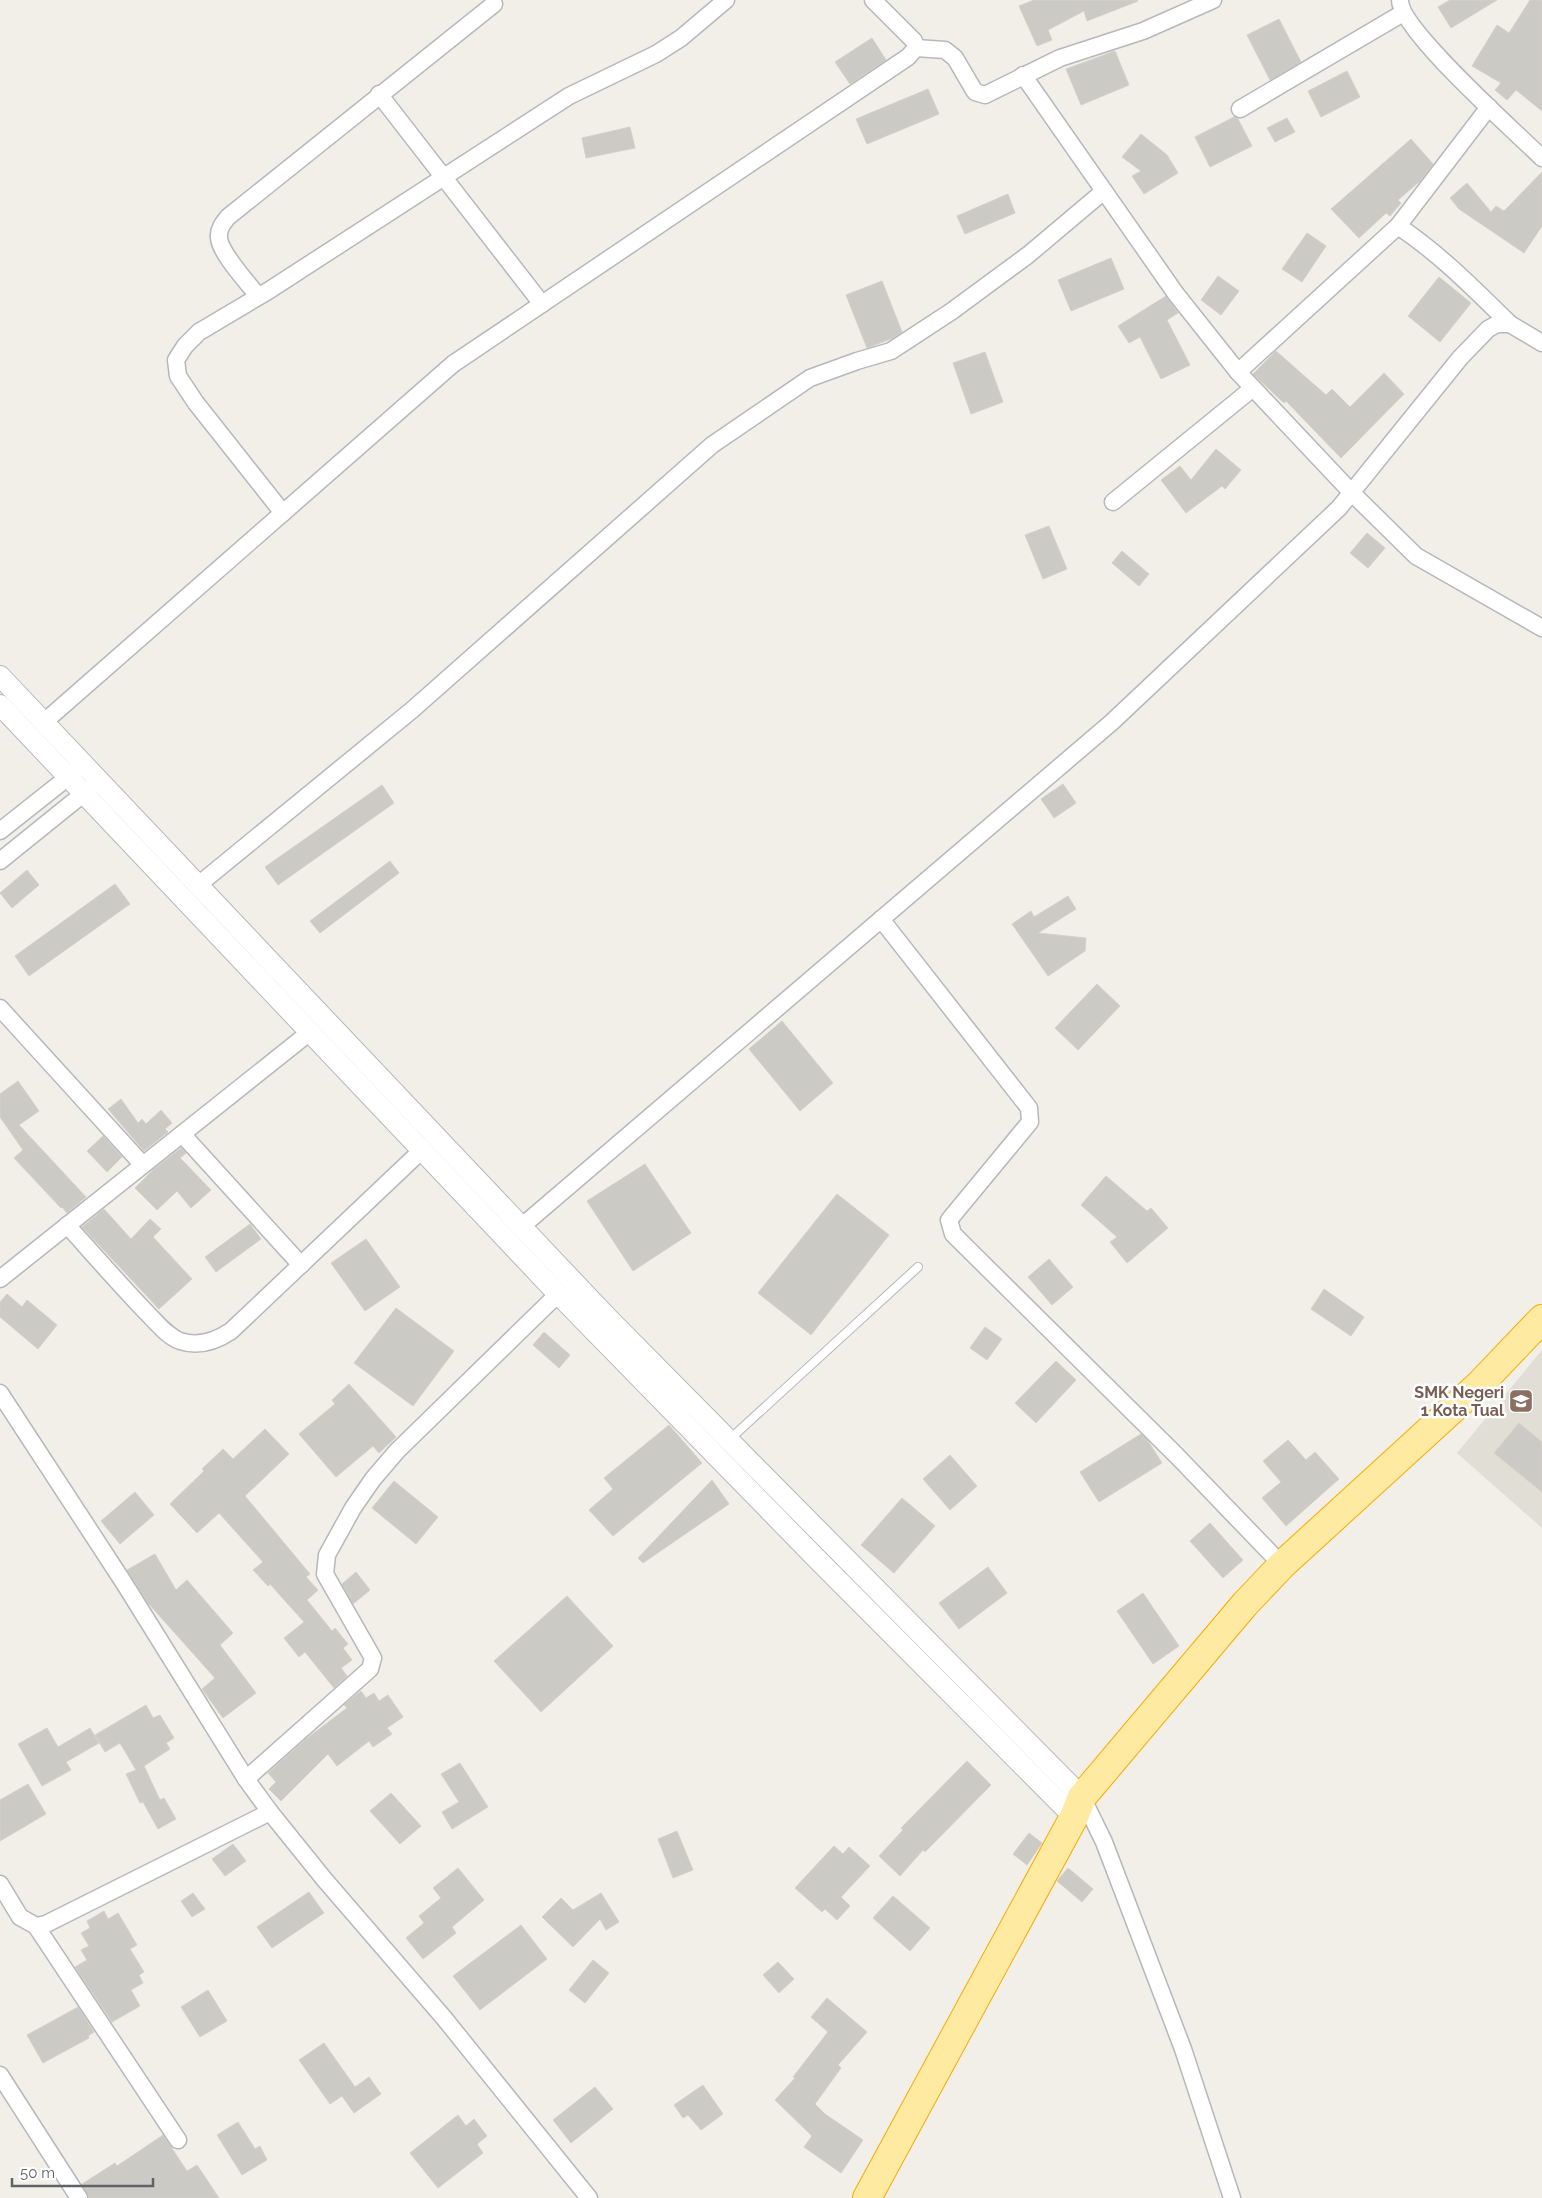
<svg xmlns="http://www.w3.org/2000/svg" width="1542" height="2198" font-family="Raleway,sans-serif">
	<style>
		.education { fill: #e1ded6 }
		.building { fill: #cccac5; stroke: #d6d1c6 }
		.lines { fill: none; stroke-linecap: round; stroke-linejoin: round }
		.service-casing { stroke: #b5b8bc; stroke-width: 10 }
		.minor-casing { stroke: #b5b8bc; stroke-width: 19 }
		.tertiary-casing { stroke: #b5b8bc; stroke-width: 22 }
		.trunk-casing { stroke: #f9ab00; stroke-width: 30 }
		.service { stroke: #fff; stroke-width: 8 }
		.minor { stroke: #fff; stroke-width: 16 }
		.tertiary { stroke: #fff; stroke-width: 20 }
		.trunk { stroke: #feeaa1; stroke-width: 28 }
		.labels { text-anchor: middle; stroke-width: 5; stroke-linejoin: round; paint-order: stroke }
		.education-label { font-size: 16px; font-weight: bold; fill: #785e54; stroke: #fff; text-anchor: end }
	</style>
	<rect width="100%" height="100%" fill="#f1efe8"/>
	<polygon class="education" points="1542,1350 1542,1528 1457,1453"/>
	<g class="building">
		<polygon points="1034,0 1137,0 1138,1 1087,21 1084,11 1048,30 1052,40 1037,46 1019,6"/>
		<polygon points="1450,0 1497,0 1451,28 1438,7"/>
		<polygon points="1530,0 1542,0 1542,111 1516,90 1507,100 1495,90 1501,83 1472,66 1497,25 1509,33"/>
		<polygon points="1279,19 1301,62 1270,80 1247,35"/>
		<polygon points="872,38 886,60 850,84 835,62"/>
		<polygon points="1115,51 1129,85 1081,105 1066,69"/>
		<polygon points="1347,71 1360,97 1321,117 1308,91"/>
		<polygon points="928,89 939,114 867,144 856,119"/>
		<polygon points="1234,117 1238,119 1252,146 1210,167 1195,137"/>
		<polygon points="1287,118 1295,132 1275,142 1267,128"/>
		<polygon points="630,127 635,148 586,158 582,138"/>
		<polygon points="1141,134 1167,155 1178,173 1144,194 1132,176 1141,171 1122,157"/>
		<polygon points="1411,139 1433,164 1420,181 1398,200 1401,203 1390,216 1386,213 1359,238 1331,209"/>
		<polygon points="1542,172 1542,226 1524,253 1459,209 1450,198 1467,183 1491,212 1496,206 1504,211"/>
		<polygon points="1008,194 1015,213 965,234 957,216"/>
		<polygon points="1307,233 1326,246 1302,282 1282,269"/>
		<polygon points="1111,258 1124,289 1071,311 1058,280"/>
		<polygon points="1218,276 1239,291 1221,315 1201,300"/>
		<polygon points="1439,277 1471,303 1440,342 1408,316"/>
		<polygon points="882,281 902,332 893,338 867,348 846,295"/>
		<polygon points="1166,296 1178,313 1167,320 1190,365 1161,379 1140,337 1129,343 1118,326"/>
		<polygon points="1276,351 1326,395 1332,389 1350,407 1384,373 1404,394 1341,458 1286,401 1284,403 1253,374"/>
		<polygon points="985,352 1003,402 971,414 953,363"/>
		<polygon points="1216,449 1241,470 1225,489 1222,486 1186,513 1161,480 1180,466 1191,480"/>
		<polygon points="1049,526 1067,569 1043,579 1025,535"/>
		<polygon points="1367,533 1385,548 1368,568 1350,553"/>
		<polygon points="1122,551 1149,574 1139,586 1112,563"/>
		<polygon points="1063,784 1076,803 1054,818 1041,799"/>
		<polygon points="382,785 394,803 278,885 265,867"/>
		<polygon points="390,861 399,873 320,933 310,921"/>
		<polygon points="27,870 39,885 12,908 0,893"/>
		<polygon points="115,884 130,904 29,976 15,956"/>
		<polygon points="1068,896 1076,909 1038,933 1086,938 1085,951 1048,976 1012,924 1031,911 1034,917"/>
		<polygon points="1097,984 1120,1006 1078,1050 1055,1028"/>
		<polygon points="782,1021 833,1083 800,1111 749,1049"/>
		<polygon points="18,1081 39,1111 19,1125 86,1197 67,1213 62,1207 61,1208 14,1158 23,1150 0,1117 0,1094"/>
		<polygon points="121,1099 138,1123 142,1119 146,1124 161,1110 172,1123 165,1129 168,1132 144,1151 108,1109"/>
		<polygon points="103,1136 122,1157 107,1172 87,1151"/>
		<polygon points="181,1148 186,1153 180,1158 211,1190 191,1208 177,1191 157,1210 135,1188 154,1169"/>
		<polygon points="645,1164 691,1233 633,1271 587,1201"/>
		<polygon points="1106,1176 1147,1211 1151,1208 1168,1228 1127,1263 1110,1242 1117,1237 1081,1205"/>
		<polygon points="837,1194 889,1235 811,1335 758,1293"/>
		<polygon points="104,1209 131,1239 150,1219 161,1229 153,1237 192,1279 159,1309 82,1227"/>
		<polygon points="250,1224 261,1239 216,1272 205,1257"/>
		<polygon points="366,1239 400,1287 365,1311 331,1263"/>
		<polygon points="1049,1259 1073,1287 1052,1305 1028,1277"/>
		<polygon points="1324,1289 1364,1317 1351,1336 1311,1309"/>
		<polygon points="7,1294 22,1307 27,1300 57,1325 38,1349 0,1317 0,1302"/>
		<polygon points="396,1308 454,1351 413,1406 354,1363"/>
		<polygon points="985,1327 1002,1339 987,1360 970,1348"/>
		<polygon points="544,1332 570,1355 559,1368 533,1345"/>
		<polygon points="1056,1361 1076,1380 1036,1423 1015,1403"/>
		<polygon points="349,1384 396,1437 379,1453 373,1446 336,1477 299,1434 335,1404 332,1400"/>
		<polygon points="1519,1423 1542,1442 1542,1492 1494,1453"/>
		<polygon points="669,1425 702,1463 613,1536 589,1510 613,1489 604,1478"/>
		<polygon points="265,1429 289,1454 245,1496 310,1574 306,1577 318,1590 307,1600 332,1631 335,1628 348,1644 343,1648 352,1660 341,1668 347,1676 334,1688 305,1652 299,1657 284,1638 304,1622 270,1584 268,1586 253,1570 263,1562 219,1513 197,1533 170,1504 204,1471 202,1469 223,1449 233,1459"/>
		<polygon points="1141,1434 1148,1441 1162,1463 1099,1502 1080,1472"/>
		<polygon points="1288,1440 1306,1460 1315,1452 1339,1479 1286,1526 1262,1498 1281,1482 1263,1461"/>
		<polygon points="950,1455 977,1486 950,1510 923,1479"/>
		<polygon points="712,1480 729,1504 643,1563 638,1558"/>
		<polygon points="394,1481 438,1517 416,1544 372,1508"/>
		<polygon points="135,1492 154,1515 120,1544 101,1521"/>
		<polygon points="902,1498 935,1526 894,1573 861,1545"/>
		<polygon points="1210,1523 1243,1560 1223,1578 1190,1541"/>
		<polygon points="155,1554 176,1590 187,1580 233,1633 220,1645 256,1693 223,1718 202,1689 215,1678 148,1603 127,1570"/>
		<polygon points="988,1567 1007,1593 959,1629 939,1603"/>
		<polygon points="356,1572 370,1590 353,1604 342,1584"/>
		<polygon points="1143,1593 1179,1646 1153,1664 1117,1611"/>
		<polygon points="567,1596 613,1646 541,1712 494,1661"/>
		<polygon points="361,1691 366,1698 374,1693 379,1701 388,1695 403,1717 387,1728 392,1734 373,1747 369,1741 337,1766 328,1754 281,1801 269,1789 276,1782 268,1773 306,1739 347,1708 344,1705"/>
		<polygon points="146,1705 153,1718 160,1715 174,1738 166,1743 170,1749 144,1766 160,1800 164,1798 176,1819 158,1829 143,1802 140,1803 126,1774 136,1770 120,1743 105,1752 95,1735"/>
		<polygon points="47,1728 58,1747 90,1728 99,1743 66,1762 71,1770 42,1786 18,1744"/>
		<polygon points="967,1761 991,1785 925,1852 923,1850 900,1876 879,1856 903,1830 901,1828"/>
		<polygon points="460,1763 488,1807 452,1829 442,1812 459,1802 441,1774"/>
		<polygon points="28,1784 46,1814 0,1841 0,1800"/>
		<polygon points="391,1793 421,1826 400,1844 370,1811"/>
		<polygon points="677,1831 693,1870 673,1878 658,1839"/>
		<polygon points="1029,1833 1042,1843 1027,1865 1013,1854"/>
		<polygon points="233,1844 246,1861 225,1876 212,1859"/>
		<polygon points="834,1846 843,1854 849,1847 870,1866 841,1897 850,1906 837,1920 825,1909 822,1912 795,1888"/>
		<polygon points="458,1868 484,1900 452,1927 456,1933 423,1959 406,1938 424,1923 419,1916 441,1898 433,1888"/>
		<polygon points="1068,1868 1093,1889 1082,1902 1057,1881"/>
		<polygon points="309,1892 324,1913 272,1948 257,1927"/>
		<polygon points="193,1893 205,1909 192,1917 181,1901"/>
		<polygon points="601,1893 619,1922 606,1930 600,1919 573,1947 542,1917 561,1898 573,1910"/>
		<polygon points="893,1896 930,1928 910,1951 873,1918"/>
		<polygon points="104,1911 108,1919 118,1913 137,1945 130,1949 144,1972 139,1975 143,1983 131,1990 140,2006 112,2022 75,1967 87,1960 81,1950 89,1946 81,1933 90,1928 87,1921"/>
		<polygon points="521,1925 547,1959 480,2010 453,1976"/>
		<polygon points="593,1960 609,1973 585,2003 569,1990"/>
		<polygon points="778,1962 794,1979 779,1993 763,1975"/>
		<polygon points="208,1990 227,2021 200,2037 181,2007"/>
		<polygon points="827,1998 867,2032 838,2065 841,2068 815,2104 825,2114 863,2140 841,2173 804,2147 812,2136 775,2100 795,2078 793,2077 828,2032 811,2017"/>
		<polygon points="78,2007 94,2032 88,2036 89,2038 43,2063 27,2035"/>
		<polygon points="324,2043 355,2087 369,2077 381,2094 354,2113 342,2096 330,2104 299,2060"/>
		<polygon points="703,2085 723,2114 701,2130 688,2115 683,2118 674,2105"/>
		<polygon points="595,2087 613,2109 571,2143 553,2120"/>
		<polygon points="458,2115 466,2126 474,2119 487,2136 477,2144 483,2153 438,2188 410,2153"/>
		<polygon points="238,2122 255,2149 260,2146 267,2160 242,2175 217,2135"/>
		<polygon points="163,2135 187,2171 197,2165 219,2198 89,2198 82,2184 115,2163 117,2166"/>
	</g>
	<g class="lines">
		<defs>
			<polyline id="service" points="730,1439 918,1267"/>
			<g id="minor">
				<path d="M1400,0C1399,29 1517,133 1542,158"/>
				<polyline points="916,48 945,50 955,58 975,92 985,95 1060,58 1143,31 1213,0"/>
				<polyline points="1023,75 1176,294 1238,372 1352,493 1416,556 1542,628"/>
				<polyline points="379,94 542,304"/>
				<polyline points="1240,109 1403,13"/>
				<polyline points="1398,226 1489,107"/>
				<path d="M258,296C248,283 220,253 219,238C218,229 223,223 228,217L494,4"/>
				<path d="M1238,372L1398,226C1440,254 1474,289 1510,324"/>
				<polyline points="1113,502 1253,388"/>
				<polyline points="283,513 196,403 178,376 176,360 185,346 199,332 268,291 569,96 656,54 681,38 726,0"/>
				<polyline points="43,723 453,364 908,57 916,48 914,41 873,0"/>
				<polyline points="0,831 77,770"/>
				<polyline points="0,861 93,786"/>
				<polyline points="197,886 412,710 712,445 810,378 857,361 891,351 952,311 1028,255 1104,191"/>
				<polyline points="881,919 1029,1108 1030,1122 949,1220 953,1234 1177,1456 1282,1565"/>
				<polyline points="0,1008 143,1165"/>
				<polyline points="182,1134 301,1265"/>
				<path d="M67,1225C94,1255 120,1285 148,1314C158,1324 167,1336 180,1341C198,1347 216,1341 231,1331L422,1150"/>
				<polyline points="521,1227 1112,722 1339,508 1460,358 1488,329 1497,324 1510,324 1542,343"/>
				<polyline points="0,1279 310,1032"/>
				<polyline points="0,1393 124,1583 246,1779 270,1812 324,1879 444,2018 589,2198"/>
				<polyline points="246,1779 370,1669 373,1658 325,1574 327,1555 353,1508 373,1479 397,1451 558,1294"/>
				<polyline points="1082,1797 1104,1842 1183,2049 1232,2198"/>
				<polyline points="0,1884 20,1917 36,1926 46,1924 270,1812"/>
				<polyline points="36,1926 178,2140"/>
				<polyline points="0,2075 79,2198"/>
			</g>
			<g id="tertiary">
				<polyline points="0,676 608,1318 1082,1797"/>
				<polyline points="0,705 558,1294 816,1558 1074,1817"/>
			</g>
			<polyline id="trunk" points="867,2198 1074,1817 1082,1797 1245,1604 1282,1565 1480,1384 1542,1319"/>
		</defs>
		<use href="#service" class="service-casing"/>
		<use href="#minor" class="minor-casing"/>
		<use href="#tertiary" class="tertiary-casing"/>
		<use href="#trunk" class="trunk-casing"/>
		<use href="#service" class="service"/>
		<use href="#minor" class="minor"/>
		<use href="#tertiary" class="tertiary"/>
		<use href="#trunk" class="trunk"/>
	</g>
	<defs>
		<symbol id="school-square" viewBox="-11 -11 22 22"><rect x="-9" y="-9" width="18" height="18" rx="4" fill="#8d6e63" stroke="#fff"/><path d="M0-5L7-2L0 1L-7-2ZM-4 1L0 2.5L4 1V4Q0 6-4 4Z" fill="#fff"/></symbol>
	</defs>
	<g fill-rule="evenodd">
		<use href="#school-square" x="1507" y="1387" width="28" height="28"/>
	</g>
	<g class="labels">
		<g class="education-label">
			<text x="1504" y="1398">SMK Negeri<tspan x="1504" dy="18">1 Kota Tual</tspan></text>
		</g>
	</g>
	<path d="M12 2178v8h141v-8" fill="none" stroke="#5f6368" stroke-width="2.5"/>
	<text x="20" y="2178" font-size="15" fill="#5f6368" stroke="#ffffff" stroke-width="4" paint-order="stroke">50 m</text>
</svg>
